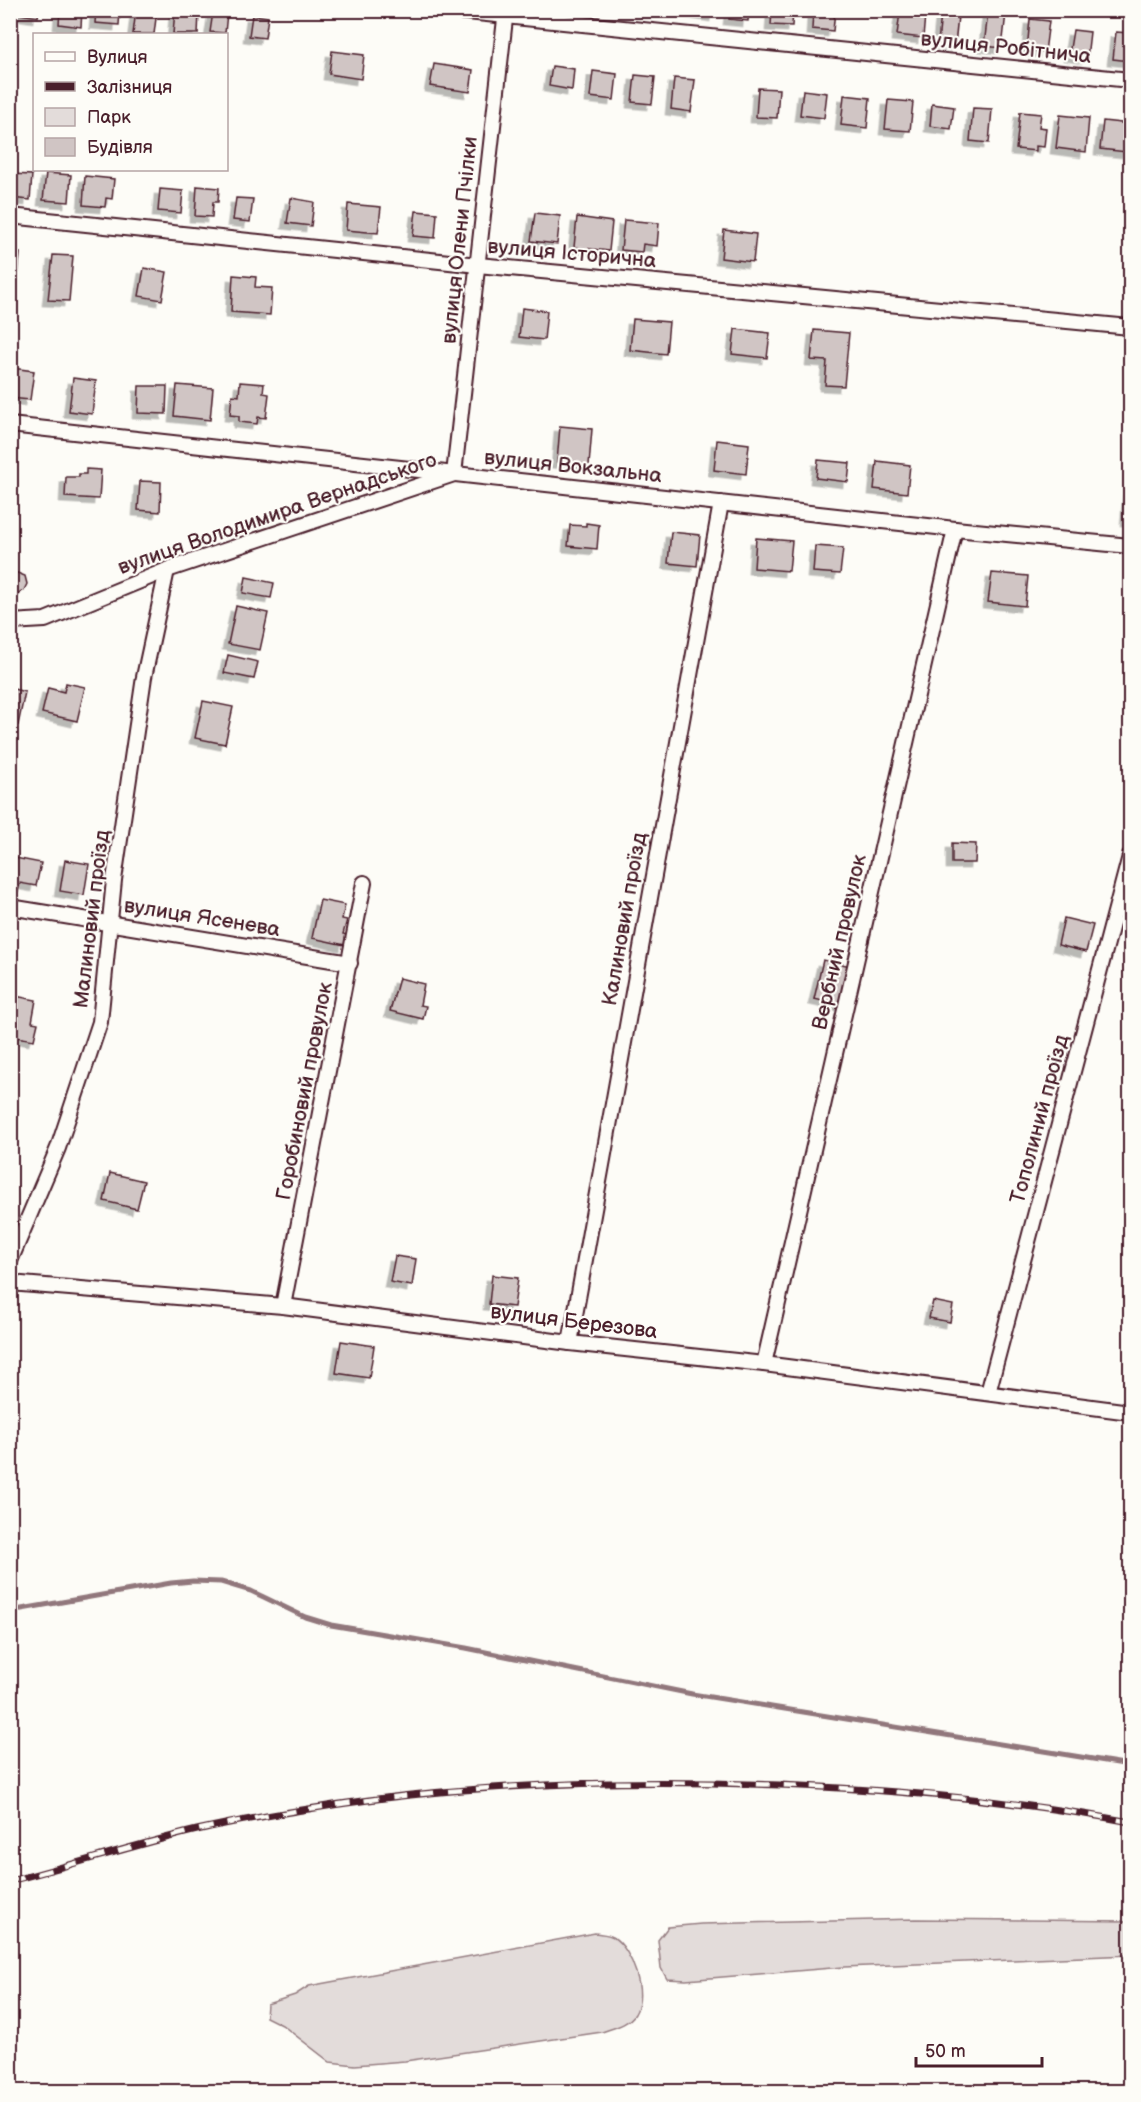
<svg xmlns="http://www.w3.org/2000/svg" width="1141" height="2102" font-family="'Balsamiq Sans',sans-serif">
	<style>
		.green { fill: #e3dcda; stroke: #967e82; stroke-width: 1.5 }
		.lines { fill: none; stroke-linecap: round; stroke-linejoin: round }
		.stream { stroke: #91777b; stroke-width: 5 }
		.building { fill: #d0c5c4; stroke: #4a1f2b; stroke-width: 1.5; filter: url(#shadow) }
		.minor-casing { stroke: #4a1f2b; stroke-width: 18 }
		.minor { stroke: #fdfcf7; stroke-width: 14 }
		.rail-casing { stroke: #4a1f2b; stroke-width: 7 }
		.rail { stroke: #fdfcf7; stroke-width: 4.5; stroke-dasharray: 14; stroke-linecap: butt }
		.labels { text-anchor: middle; stroke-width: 4.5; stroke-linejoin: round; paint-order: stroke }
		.street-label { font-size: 21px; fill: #4a1f2b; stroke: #fdfcf7 }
	</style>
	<defs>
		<filter id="shadow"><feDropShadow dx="-5.5" dy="5.5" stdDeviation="0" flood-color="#0004"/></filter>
	</defs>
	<rect width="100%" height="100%" fill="#fdfcf7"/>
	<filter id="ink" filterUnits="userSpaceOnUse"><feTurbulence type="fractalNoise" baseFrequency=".0167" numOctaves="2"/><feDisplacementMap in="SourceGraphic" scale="12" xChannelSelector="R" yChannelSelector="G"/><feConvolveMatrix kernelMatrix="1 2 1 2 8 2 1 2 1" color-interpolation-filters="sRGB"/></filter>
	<g filter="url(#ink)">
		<g class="green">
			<polygon points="916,1919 1130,1921 1130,1955 844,1967 686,1980 667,1979 661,1968 658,1940 668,1927 701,1924"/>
			<path d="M595,1933C601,1934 609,1934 613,1937C633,1950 647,1993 635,2014C628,2025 612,2028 602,2032L405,2061L355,2065L330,2062L282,2025L266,2017L267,2004L295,1995L309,1986Z"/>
		</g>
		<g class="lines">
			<polyline class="stream" points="10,1611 171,1583 193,1581 221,1582 251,1591 305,1617 331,1625 466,1648 692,1694 1130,1765"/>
		</g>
		<g class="building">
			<polygon points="20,10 39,10 38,17 20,14"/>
			<polygon points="60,10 82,10 81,27 59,24"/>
			<polygon points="96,10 120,10 119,25 95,23"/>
			<polygon points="136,10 157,10 154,34 133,34"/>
			<polygon points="175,10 199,12 198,34 173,34"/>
			<polygon points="689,10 716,10 715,16 689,12"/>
			<polygon points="730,10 749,10 748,21 729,19"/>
			<polygon points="772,10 793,10 792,26 771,25"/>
			<polygon points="813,10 835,10 833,31 812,29"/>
			<polygon points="213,12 227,13 225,33 210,32"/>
			<polygon points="900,12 925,15 923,38 897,35"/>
			<polygon points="988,12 1006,13 1002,48 984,46"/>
			<polygon points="941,14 958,16 955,45 938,43"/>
			<polygon points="252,15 268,17 265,38 249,36"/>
			<polygon points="1030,19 1049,21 1045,52 1027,50"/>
			<polygon points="1073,30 1090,32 1087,58 1069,55"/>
			<polygon points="1116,32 1130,33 1130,61 1113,59"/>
			<polygon points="332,51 364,55 361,79 329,74"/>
			<polygon points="434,64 473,70 470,92 430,86"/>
			<polygon points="552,66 574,69 572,90 549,86"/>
			<polygon points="593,71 617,74 614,100 590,97"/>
			<polygon points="635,75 655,77 652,104 632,102"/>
			<polygon points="674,78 695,80 691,112 671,109"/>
			<polygon points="758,88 779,89 777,118 756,117"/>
			<polygon points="803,90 827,93 824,118 800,115"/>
			<polygon points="844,95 870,98 867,128 841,125"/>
			<polygon points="888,100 913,102 910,131 885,129"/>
			<polygon points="932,104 954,107 951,129 930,126"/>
			<polygon points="973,108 992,109 989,143 970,141"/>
			<polygon points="1020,112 1041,114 1039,127 1046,128 1044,147 1036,146 1036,151 1016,149"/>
			<polygon points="1060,115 1089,118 1086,152 1056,148"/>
			<polygon points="1103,121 1130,124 1127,152 1100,149"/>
			<polygon points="46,173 71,175 69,202 43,200"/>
			<polygon points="10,174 32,175 30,200 10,198"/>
			<polygon points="85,176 114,179 112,199 106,198 105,207 83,205"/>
			<polygon points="197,186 219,188 218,202 213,202 212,217 195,216"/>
			<polygon points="160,189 183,191 181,213 158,211"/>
			<polygon points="236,198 253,199 250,222 233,220"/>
			<polygon points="291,198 314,202 311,226 287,223"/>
			<polygon points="348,204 381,207 378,233 346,230"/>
			<polygon points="416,211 437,213 435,238 413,236"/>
			<polygon points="535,213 560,216 557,244 531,241"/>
			<polygon points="577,217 612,222 609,251 574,247"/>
			<polygon points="624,220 659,223 657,246 643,244 642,252 621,250"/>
			<polygon points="724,230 756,234 753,262 721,258"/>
			<polygon points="10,252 20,253 18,277 10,277"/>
			<polygon points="53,255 73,256 69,301 48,300"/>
			<polygon points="144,268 167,272 162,300 139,296"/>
			<polygon points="233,275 256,277 255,287 272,288 270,315 231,312"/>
			<polygon points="522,308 547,311 544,340 519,337"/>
			<polygon points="633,319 669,322 666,354 630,350"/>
			<polygon points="735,329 770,333 767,358 732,354"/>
			<polygon points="814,330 849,333 844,386 825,385 827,361 811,360"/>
			<polygon points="12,368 34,371 30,400 10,398"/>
			<polygon points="73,378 96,381 92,414 69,411"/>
			<polygon points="240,382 264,384 263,393 269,394 266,418 258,417 257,424 239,422 239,416 230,415 232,395 239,396"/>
			<polygon points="177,385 213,388 210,420 174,416"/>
			<polygon points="139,386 167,386 166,414 138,413"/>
			<polygon points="560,426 592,429 589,465 557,462"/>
			<polygon points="717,440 749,444 746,474 714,470"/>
			<polygon points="818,460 850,463 848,482 816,478"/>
			<polygon points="877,461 910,465 907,493 874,489"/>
			<polygon points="86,469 101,470 99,499 65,497 66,477 79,477 79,474 86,474"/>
			<polygon points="140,481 161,482 160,512 138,510"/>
			<polygon points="1129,485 1130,485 1130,520 1126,520"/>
			<polygon points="586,523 599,525 597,549 568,546 570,525 586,526"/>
			<polygon points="671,532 700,535 697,566 668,563"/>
			<polygon points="756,538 792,541 789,571 754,568"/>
			<polygon points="815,546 843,548 840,574 813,572"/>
			<polygon points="10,570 25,576 27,584 24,590 17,595 10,594"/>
			<polygon points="992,573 1028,576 1025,606 988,602"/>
			<polygon points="246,577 274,583 271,598 243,593"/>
			<polygon points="236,606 268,613 260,650 228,644"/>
			<polygon points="228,655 258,662 254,679 224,673"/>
			<polygon points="66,683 85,687 77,721 42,713 48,688 64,692"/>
			<polygon points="10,688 25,692 18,725 10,723"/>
			<polygon points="203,701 233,707 225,744 195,738"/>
			<polygon points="952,843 976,844 975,863 952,863"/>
			<polygon points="10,857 41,863 36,886 20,883 18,891 10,889"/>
			<polygon points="65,860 89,864 84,895 60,891"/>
			<polygon points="320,900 345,905 342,919 347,920 343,934 347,935 345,945 312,938"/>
			<polygon points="1064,918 1093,925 1086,952 1058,945"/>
			<polygon points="823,960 851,966 841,1005 814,999"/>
			<polygon points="399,978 424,984 420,1005 426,1006 423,1019 390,1011"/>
			<polygon points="10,995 36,1000 32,1022 38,1023 34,1040 10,1036"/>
			<polygon points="110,1173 144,1181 137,1209 104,1201"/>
			<polygon points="395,1256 416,1259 412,1286 390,1282"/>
			<polygon points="492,1275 518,1278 514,1307 489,1304"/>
			<polygon points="933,1301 953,1305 950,1322 929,1318"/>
			<polygon points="341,1341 374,1346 369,1378 336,1373"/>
		</g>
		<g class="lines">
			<defs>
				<g id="minor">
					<polyline points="447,10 1130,80"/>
					<polyline points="10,216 478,265 1130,327"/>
					<polyline points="10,425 955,529 1130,546"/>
					<polyline points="10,622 45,620 167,570 454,474 506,10"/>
					<polyline points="10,907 350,963"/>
					<polyline points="10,1261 58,1148 100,1022 114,880 144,677 167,570"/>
					<polyline points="10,1283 283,1306 570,1343 764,1364 1130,1412"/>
					<polyline points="283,1306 364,883"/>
					<polyline points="570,1343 721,503"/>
					<polyline points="764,1364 955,529"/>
					<polyline points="988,1393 1130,856"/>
				</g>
			</defs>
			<use href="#minor" class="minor-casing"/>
			<use href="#minor" class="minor"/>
			<defs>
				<g id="rail">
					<path d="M10,1881C73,1865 134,1845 197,1830C236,1821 276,1814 315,1808C468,1783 625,1779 780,1785C897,1790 1015,1800 1130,1822"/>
					<polyline points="941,2092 1021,2092"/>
				</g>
			</defs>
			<use href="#rail" class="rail-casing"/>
			<use href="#rail" class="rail"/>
		</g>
	</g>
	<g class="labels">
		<g class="street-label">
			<text transform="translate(1006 47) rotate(6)" y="7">вулиця Робітнича</text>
			<text transform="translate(459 240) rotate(-84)" y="7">вулиця Олени Пчілки</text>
			<text transform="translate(572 253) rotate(5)" y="7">вулиця Історична</text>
			<text transform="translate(573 466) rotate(6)" y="7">вулиця Вокзальна</text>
			<text transform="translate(277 513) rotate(-19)" y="7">вулиця Володимира Вернадського</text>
			<text transform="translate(202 917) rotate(9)" y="7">вулиця Ясенева</text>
			<text transform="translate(91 919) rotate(-83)" y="7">Малиновий проїзд</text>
			<text transform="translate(624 919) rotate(-80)" y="7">Калиновий проїзд</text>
			<text transform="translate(839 942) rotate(-77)" y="7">Вербний провулок</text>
			<text transform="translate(304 1091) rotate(-79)" y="7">Горобиновий провулок</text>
			<text transform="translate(1039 1119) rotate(-75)" y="7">Тополиний проїзд</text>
			<text transform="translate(574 1321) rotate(7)" y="7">вулиця Березова</text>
		</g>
	</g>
	<rect width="1141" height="2102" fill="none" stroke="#fdfcf7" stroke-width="36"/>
	<rect x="18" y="18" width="1105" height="2066" fill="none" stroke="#4a1f2b" stroke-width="2" filter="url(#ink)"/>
	<rect x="33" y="33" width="195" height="138" fill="#fdfcf7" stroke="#b5a4a5" stroke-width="1.5"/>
	<rect x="45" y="52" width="30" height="9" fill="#fdfcf7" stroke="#b5a4a5" stroke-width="1.5"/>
	<text x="87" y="63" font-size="18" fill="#4a1f2b">Вулиця</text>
	<rect x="45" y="82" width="30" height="9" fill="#4a1f2b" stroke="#b5a4a5" stroke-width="1.5"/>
	<text x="87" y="93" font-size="18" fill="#4a1f2b">Залізниця</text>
	<rect x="45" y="108" width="30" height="18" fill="#e3dcda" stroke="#b5a4a5" stroke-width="1.5"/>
	<text x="87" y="123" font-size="18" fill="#4a1f2b">Парк</text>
	<rect x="45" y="138" width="30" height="18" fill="#d0c5c4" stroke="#b5a4a5" stroke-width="1.5"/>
	<text x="87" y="153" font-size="18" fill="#4a1f2b">Будівля</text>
	<path d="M916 2057v9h126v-9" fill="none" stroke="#4a1f2b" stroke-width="3"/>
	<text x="925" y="2057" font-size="18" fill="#4a1f2b" stroke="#fdfcf7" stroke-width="4.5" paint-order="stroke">50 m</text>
</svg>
